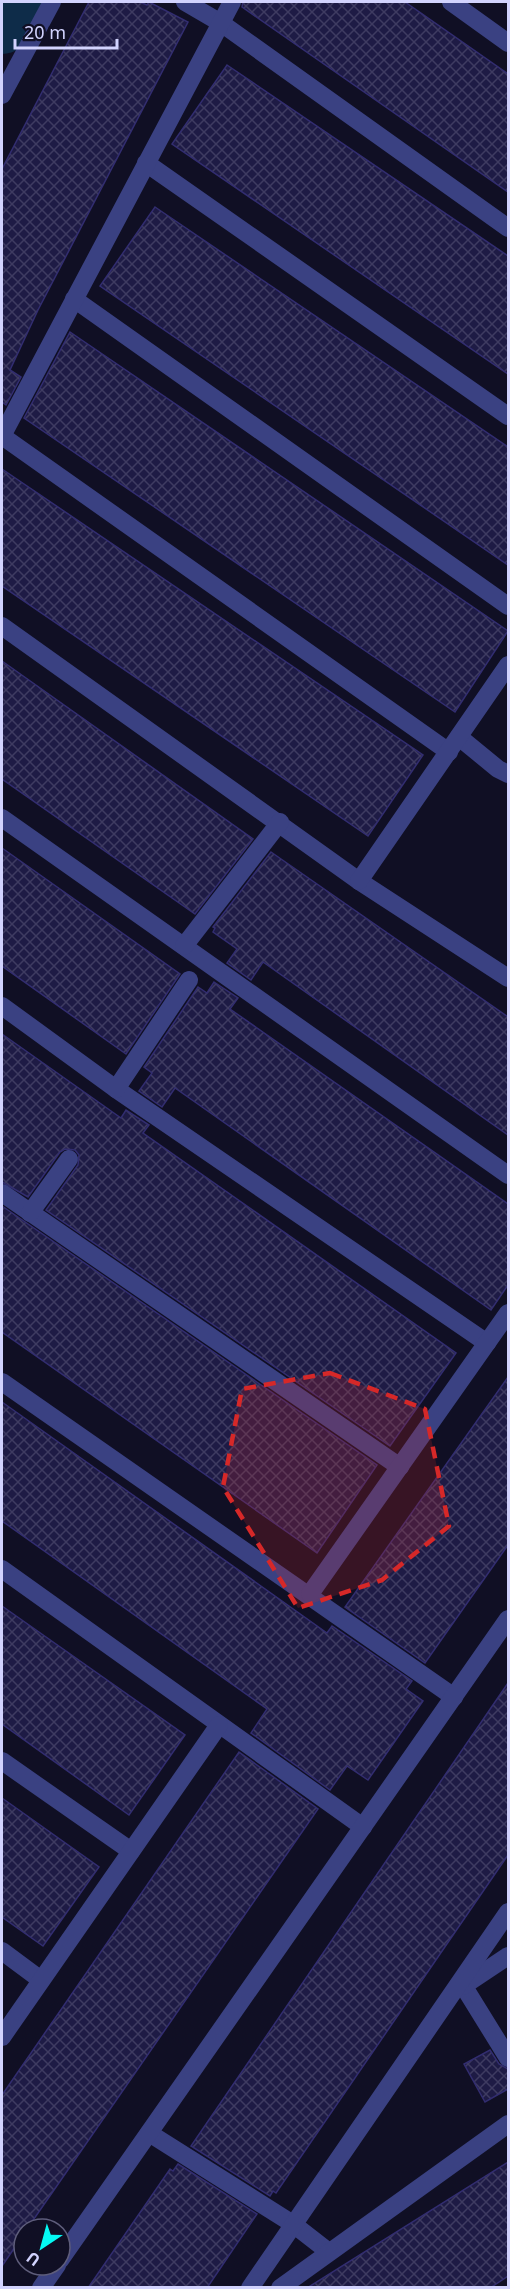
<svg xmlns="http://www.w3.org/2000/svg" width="510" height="2289" font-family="'Noto Sans',sans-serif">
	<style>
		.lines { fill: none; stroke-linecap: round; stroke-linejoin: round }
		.river { stroke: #0e2c49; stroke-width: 62 }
		.building { fill: url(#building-cross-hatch); stroke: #322d70; stroke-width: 1.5 }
		.minor { stroke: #3a4182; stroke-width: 18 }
		.marked { fill: #d62828; fill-opacity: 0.2; stroke: #d62828; stroke-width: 4.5; stroke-dasharray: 12 8; stroke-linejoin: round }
	</style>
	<defs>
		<pattern id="building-cross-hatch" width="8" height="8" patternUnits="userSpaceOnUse" patternTransform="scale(1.5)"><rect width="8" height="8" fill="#1e1b45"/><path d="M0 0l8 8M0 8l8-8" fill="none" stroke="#3e3b61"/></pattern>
	</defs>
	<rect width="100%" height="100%" fill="#100f24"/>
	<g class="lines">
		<polyline class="river" points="2,23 13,2"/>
	</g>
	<g class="building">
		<polygon points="89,2 140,2 147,5 149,2 188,22 38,310 10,370 21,377 6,405 2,402 2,169"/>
		<polygon points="243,2 405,2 508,74 508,192 242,7"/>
		<polygon points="227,65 508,256 508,374 172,144"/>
		<polygon points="155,207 508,447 508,565 100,286"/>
		<polygon points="70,332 508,631 455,712 24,418"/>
		<polygon points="2,469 423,755 368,836 2,586"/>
		<polygon points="2,661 253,839 195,914 2,779"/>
		<polygon points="2,848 180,974 126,1054 2,966"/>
		<polygon points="271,852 508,1017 508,1135 263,962 251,980 227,963 237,949 213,932 215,928 213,927"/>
		<polygon points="214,982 238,998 230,1009 508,1204 508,1285 491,1310 175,1088 162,1107 139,1091 152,1073 144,1067 198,987 207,993"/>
		<polygon points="2,1034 121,1118 126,1110 149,1125 143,1133 456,1353 390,1446 46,1210 78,1165 79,1155 75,1150 65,1149 60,1152 28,1197 2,1182"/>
		<polygon points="2,1206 377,1465 317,1553 2,1332"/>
		<polygon points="508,1377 508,1545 425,1663 345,1607"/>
		<polygon points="2,1402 327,1633 332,1626 412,1681 406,1689 423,1701 368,1780 347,1766 330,1790 251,1733 267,1709 2,1521"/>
		<polygon points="2,1606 185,1735 129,1815 2,1724"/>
		<polygon points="508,1683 508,1855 276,2193 273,2191 270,2196 191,2146"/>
		<polygon points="239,1752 318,1809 27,2229 24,2229 24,2234 2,2266 2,2095"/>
		<polygon points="2,1798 99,1867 43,1946 2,1917"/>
		<polygon points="490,2050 499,2064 508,2069 508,2089 485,2102 464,2064"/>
		<polygon points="508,2162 508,2276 490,2288 307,2288"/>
		<polygon points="178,2164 257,2214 207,2288 88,2288 170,2169 173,2171"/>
	</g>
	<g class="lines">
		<g class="minor">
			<polyline points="185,2 221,23 508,228"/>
			<polyline points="451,2 508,43"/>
			<polyline points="2,95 52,2"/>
			<polyline points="146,163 508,416"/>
			<polyline points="74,299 508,606"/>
			<polyline points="2,436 449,752"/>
			<polyline points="2,436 232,2"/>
			<polyline points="2,626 359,881 508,978"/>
			<polyline points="459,737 498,769 508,774"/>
			<polyline points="2,818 508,1175"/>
			<polyline points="359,881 508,665"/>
			<polyline points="184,946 280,822"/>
			<polyline points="2,1006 116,1089 487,1343"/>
			<polyline points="116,1089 189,980"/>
			<polyline points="2,1193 400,1467"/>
			<polyline points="30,1213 69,1159"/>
			<polyline points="2,1382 454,1697"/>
			<polyline points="2,1569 363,1827"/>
			<polyline points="310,1594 508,1313"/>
			<polyline points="2,1761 131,1851"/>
			<polyline points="2,1951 41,1980"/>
			<polyline points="461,1982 508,2058"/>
			<polyline points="463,1986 508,1956"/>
			<polyline points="2,2037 219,1725"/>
			<polyline points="149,2133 293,2224 329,2252"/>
			<polyline points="60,2260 508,1619"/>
			<polyline points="41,2288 57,2265"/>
			<polyline points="250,2288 508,1912"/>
			<polyline points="280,2288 508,2124"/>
		</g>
	</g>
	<path class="marked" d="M330,1373L425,1409L449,1526L382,1580L298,1608L223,1487L242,1389Z"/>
	<rect width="510" height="2289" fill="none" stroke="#d2d3fe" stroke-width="6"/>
	<g transform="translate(42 2247) rotate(216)"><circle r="28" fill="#100f24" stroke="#5e5d7b" stroke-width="1.5"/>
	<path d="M0-4.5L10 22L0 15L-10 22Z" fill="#04f9f3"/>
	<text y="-9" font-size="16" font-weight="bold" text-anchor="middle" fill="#d2d3fe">U</text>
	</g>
	<path d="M15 39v9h102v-9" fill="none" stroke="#d2d3fe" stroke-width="3"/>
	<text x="24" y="39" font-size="18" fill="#d2d3fe" stroke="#100f24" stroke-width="4.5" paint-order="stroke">20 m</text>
</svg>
